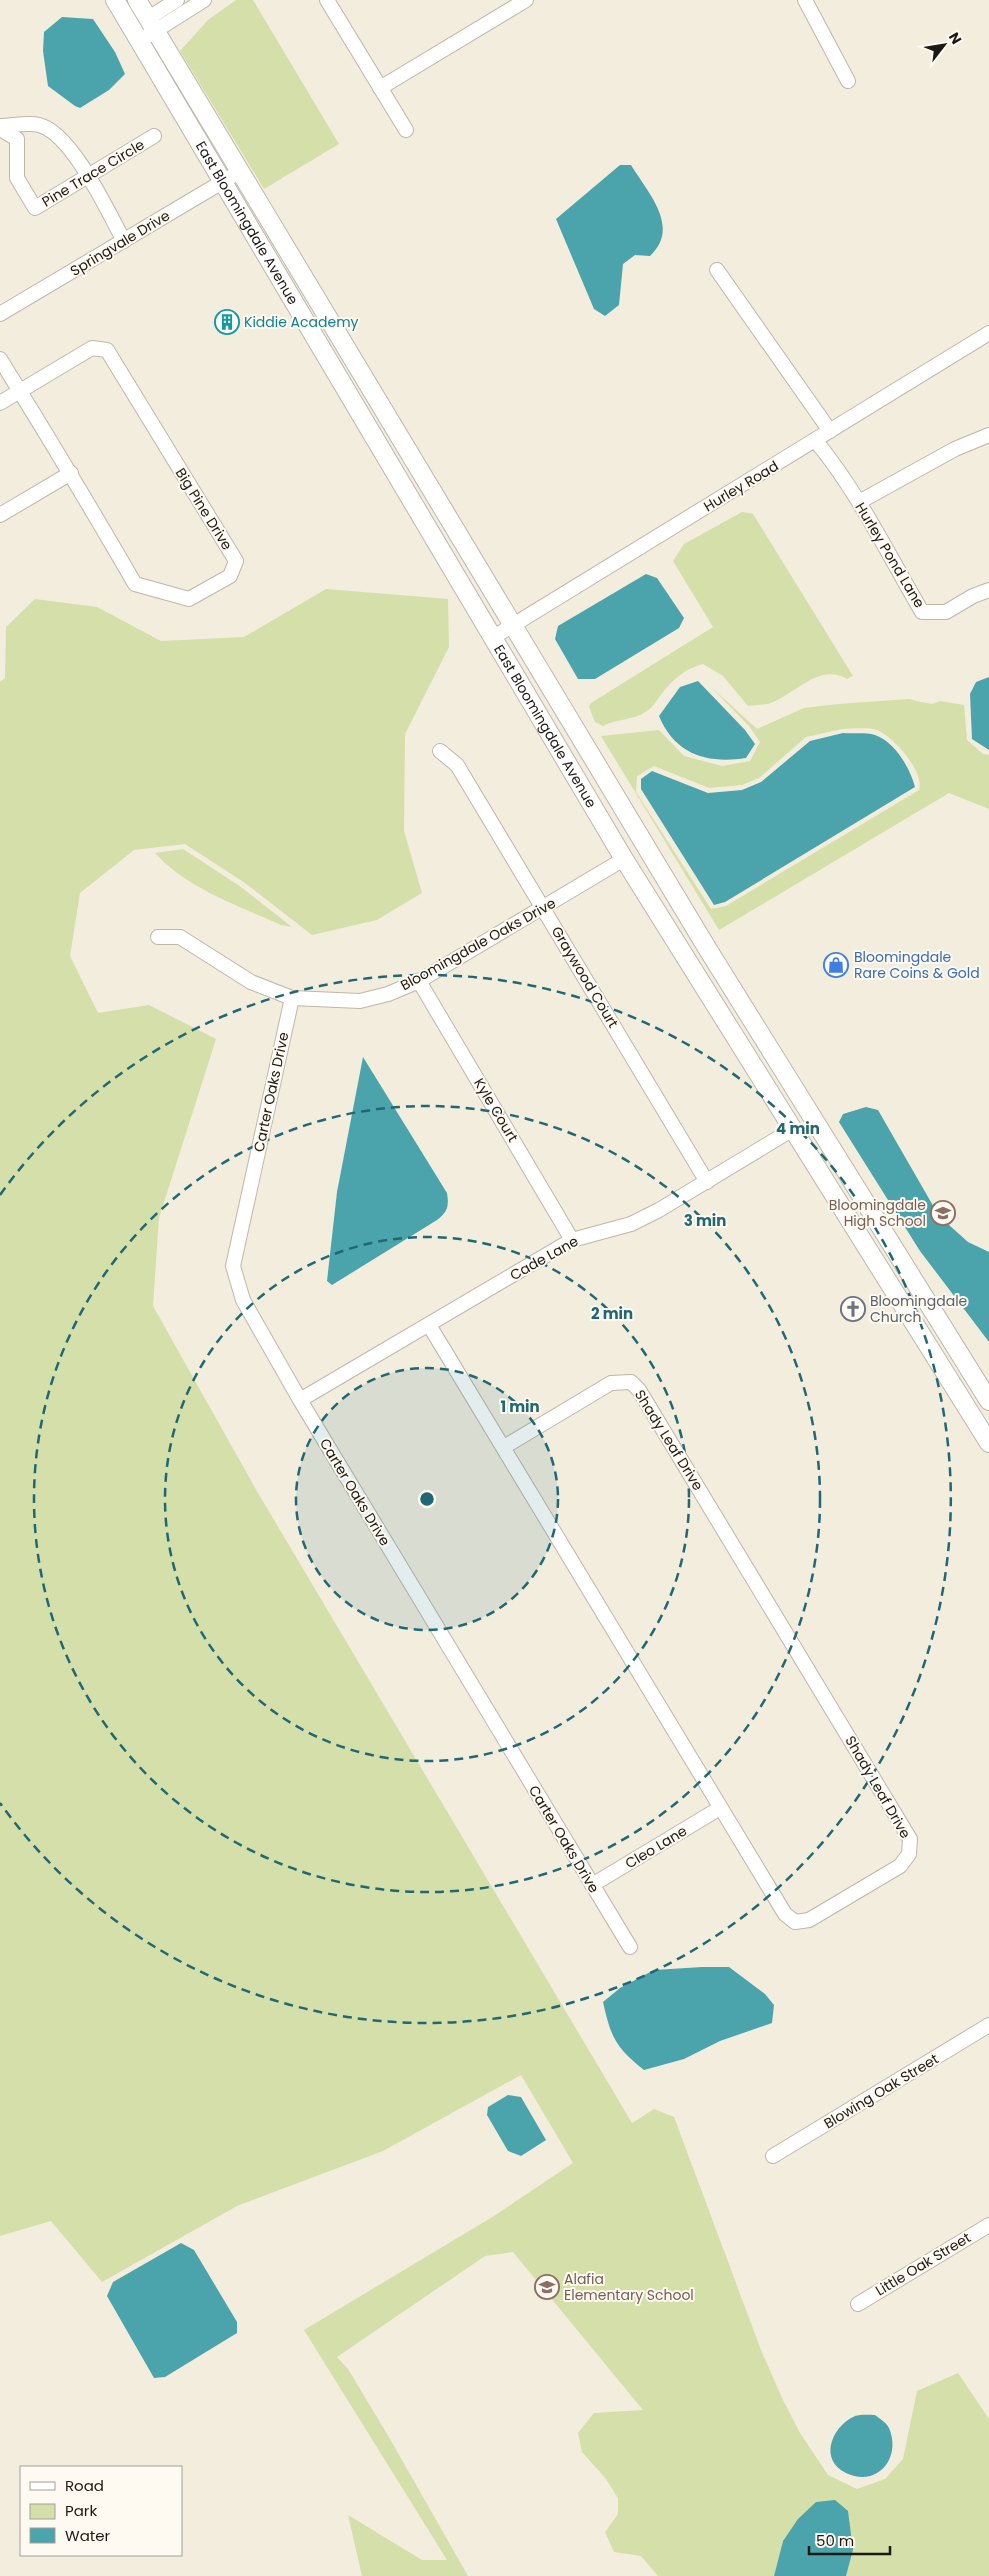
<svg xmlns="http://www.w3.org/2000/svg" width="989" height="2576" font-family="Poppins,sans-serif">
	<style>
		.green { fill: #d5dfa9; fill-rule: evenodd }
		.water { fill: #4ba4ab }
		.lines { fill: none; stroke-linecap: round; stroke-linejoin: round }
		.minor-casing { stroke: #beb7aa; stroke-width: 16 }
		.major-casing { stroke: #beb7aa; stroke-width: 20 }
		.minor { stroke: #fff; stroke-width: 14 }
		.major { stroke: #fff; stroke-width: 18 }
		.ring { fill: none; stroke: #1f6874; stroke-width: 2.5; stroke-dasharray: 9 6 }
		.labels { text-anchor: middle; stroke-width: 4; stroke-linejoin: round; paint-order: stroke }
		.street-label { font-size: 14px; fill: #1d1a15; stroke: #fefaf1 }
		.culture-label { font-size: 14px; fill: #0d838f; stroke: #fefaf1; text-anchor: start }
		.shop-label { font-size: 14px; fill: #366cbe; stroke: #fefaf1; text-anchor: start }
		.education-label { font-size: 14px; fill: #785e54; stroke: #fefaf1; text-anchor: end }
		.worship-label { font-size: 14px; fill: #5b616d; stroke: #fefaf1; text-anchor: start }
		.centre { fill: #1f6874; stroke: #fefaf1; stroke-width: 2.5 }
		.ring-label { font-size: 15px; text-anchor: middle; font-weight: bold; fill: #1f6874; stroke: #fefaf1; stroke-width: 4; stroke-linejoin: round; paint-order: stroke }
	</style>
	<rect width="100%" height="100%" fill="#f3edde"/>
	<g class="green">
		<polygon points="236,0 253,0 339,144 264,189 180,51 208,20"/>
		<path d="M742,512L753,514L853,676L847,679C818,662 794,696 768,704C761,705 754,705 748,706L723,676L703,664C684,669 672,680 660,696C656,701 653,707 647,711C633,721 618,718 603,726L595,722L589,707L591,703L713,627L673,561L684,544Z"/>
		<polygon points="326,589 448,599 449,647 405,734 404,831 422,893 377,920 312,935 245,883 185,844 134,850 80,893 70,956 98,1013 149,1005 216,1039 159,1218 153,1306 258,1493 632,2123 654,2109 674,2117 761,2350 782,2398 800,2433 828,2475 857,2489 885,2479 903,2459 917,2391 958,2373 989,2419 989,2576 846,2576 853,2550 783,2541 774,2576 658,2576 641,2556 614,2552 605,2532 618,2514 618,2498 606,2479 582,2452 578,2433 594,2413 643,2410 513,2252 485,2256 337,2357 348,2369 390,2439 468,2576 362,2576 348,2515 422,2560 447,2560 304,2330 494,2216 573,2163 521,2075 383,2151 237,2206 102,2282 51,2221 0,2236 0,682 5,678 6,627 35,599 97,607 161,641 244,637"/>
		<path d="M710,686L757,729L804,708L838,704L909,699L921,702L932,704L940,701L964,705L967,740L983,754L989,755V809L949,793L719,930L601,736L659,730L684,756L722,766L750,761L760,742L749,726ZM842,729C852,729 867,727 877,730C893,736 925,772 919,790L726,906L711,909L636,792L637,776L654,766L709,788L742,785L759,778L806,737Z"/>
		<path d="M183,849L241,887L292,927L281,925C237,905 188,889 155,853Z"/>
	</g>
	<g class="water">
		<polygon points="62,17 93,19 115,52 125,74 109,90 80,108 75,106 48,86 43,51 44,32"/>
		<path d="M620,165H631C648,193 681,227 650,256L635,255L623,264L619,305L605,316L594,309L556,219Z"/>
		<polygon points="646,574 657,578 684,618 679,628 595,679 578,679 555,639 558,626"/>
		<polygon points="989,677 989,750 972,739 970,694 976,682"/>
		<path d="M698,681L745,730L755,744L746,758C708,764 675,755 659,716L680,687Z"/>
		<path d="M843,733C852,734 865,732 875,735C895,742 910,768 915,787L725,902L714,905L641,789V779L652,771L708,793L742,790L761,782L810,741Z"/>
		<path d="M363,1057L447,1193C449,1206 448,1211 437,1220L332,1285L327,1281L337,1192Z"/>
		<polygon points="866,1107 878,1110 939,1216 968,1242 989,1252 989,1342 920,1251 839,1122 843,1114"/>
		<path d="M702,1967H729L765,1994L774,2005L772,2023L720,2041L684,2059L644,2070C615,2047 611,2037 603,2002L620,1988L654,1970Z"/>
		<polygon points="508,2095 521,2097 546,2140 521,2156 508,2151 487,2115 488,2107"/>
		<polygon points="181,2243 194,2250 237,2322 237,2333 165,2377 154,2378 107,2296 113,2282"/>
		<path d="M875,2415C880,2419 887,2423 889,2428C902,2458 877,2488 846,2473C819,2460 831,2428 853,2417C858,2414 869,2415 875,2415Z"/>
		<polygon points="835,2500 848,2511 853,2550 846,2576 774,2576 783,2541 798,2519 816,2502"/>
	</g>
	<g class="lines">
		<defs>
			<g id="minor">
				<polyline points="327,0 406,130"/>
				<polyline points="805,0 848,81"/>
				<polyline points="147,19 177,0"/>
				<polyline points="139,41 204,0"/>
				<polyline points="380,88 526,0"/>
				<path d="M0,126C11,126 28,122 39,125C72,133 108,212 124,241"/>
				<polyline points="0,129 17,139 17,178 35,208 154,136"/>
				<polyline points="717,270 830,431"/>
				<polyline points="0,314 239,172"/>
				<path d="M0,359C46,433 91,508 135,584L189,599L230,576L236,561L107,350L92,348L0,403"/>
				<path d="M815,440C858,492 888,554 922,612H946L973,596L989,590"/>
				<polyline points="859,502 955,449 989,435"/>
				<polyline points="0,515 71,473"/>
				<polyline points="492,638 989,333"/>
				<polyline points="440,751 457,765 707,1182"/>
				<polyline points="158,937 180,937 251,982 292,998 360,1001 388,994 419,981 624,859"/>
				<polyline points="419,981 572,1240"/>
				<polyline points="292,998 233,1266 243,1300 300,1400 630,1947"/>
				<polyline points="429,1325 785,1914 795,1922 809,1920 900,1866 909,1854 910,1839 639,1390 631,1382 611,1383 504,1447"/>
				<polyline points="300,1400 572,1240 631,1224 659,1210 793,1129"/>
				<polyline points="592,1885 720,1808"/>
				<polyline points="773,2156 989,2025"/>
				<polyline points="858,2304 989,2225"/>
			</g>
			<g id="major">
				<path id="s1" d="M115,0L624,859L989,1443"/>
				<polyline points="137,0 707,948 989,1401"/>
			</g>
		</defs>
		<use href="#minor" class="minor-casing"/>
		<use href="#major" class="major-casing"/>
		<use href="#minor" class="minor"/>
		<use href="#major" class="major"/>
	</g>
	<circle cx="427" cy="1499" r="131" fill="#1f6874" fill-opacity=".12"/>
	<g class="ring">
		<circle cx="427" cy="1499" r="131"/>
		<circle cx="427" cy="1499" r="262"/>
		<circle cx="427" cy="1499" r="393"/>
		<path d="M0 1195A524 524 0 1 1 0 1803"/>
	</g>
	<defs>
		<symbol id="building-ring" viewBox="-11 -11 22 22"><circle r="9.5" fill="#fefaf1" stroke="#0f9aa8" stroke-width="1.5"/><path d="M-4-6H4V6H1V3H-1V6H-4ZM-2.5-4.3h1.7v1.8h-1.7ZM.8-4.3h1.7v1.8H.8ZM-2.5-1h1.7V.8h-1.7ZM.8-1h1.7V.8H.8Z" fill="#0f9aa8"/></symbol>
		<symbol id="shop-ring" viewBox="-11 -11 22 22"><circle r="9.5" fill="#fefaf1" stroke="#3f7fe0" stroke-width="1.5"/><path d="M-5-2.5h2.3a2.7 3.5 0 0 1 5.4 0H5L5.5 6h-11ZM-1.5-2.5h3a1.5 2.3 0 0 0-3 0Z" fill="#3f7fe0"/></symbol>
		<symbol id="school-ring" viewBox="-11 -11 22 22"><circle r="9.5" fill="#fefaf1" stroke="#8d6e63" stroke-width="1.5"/><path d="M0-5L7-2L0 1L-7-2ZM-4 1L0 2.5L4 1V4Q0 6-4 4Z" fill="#8d6e63"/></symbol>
		<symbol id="church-ring" viewBox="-11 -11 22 22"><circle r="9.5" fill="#fefaf1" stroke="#6b7280" stroke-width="1.5"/><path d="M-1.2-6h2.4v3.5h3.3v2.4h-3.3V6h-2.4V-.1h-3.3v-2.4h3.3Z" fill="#6b7280"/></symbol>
	</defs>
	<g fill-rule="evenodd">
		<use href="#building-ring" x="213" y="308" width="28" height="28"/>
		<use href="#shop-ring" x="822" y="951" width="28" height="28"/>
		<use href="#school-ring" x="929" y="1199" width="28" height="28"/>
		<use href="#church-ring" x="839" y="1295" width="28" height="28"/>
		<use href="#school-ring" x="533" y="2273" width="28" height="28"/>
	</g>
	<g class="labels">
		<g class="street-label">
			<text transform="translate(93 173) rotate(-31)" y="5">Pine Trace Circle</text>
			<text dy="5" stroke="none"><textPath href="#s1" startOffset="259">East Bloomingdale Avenue</textPath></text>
			<text transform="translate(120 243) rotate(-31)" y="5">Springvale Drive</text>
			<text transform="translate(741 486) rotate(-31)" y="5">Hurley Road</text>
			<text transform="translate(204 509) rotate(58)" y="5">Big Pine Drive</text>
			<text transform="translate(890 555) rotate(59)" y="5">Hurley Pond Lane</text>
			<text dy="5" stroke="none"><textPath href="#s1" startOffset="844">East Bloomingdale Avenue</textPath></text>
			<text transform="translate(478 944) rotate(-29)" y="5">Bloomingdale Oaks Drive</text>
			<text transform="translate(585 977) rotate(59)" y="5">Graywood Court</text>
			<text transform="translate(271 1092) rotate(-78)" y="5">Carter Oaks Drive</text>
			<text transform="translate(496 1110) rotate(59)" y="5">Kyle Court</text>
			<text transform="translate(544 1258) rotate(-29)" y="5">Cade Lane</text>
			<text transform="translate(669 1440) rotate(58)" y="5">Shady Leaf Drive</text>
			<text transform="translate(355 1492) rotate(59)" y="5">Carter Oaks Drive</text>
			<text transform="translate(878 1787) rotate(60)" y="5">Shady Leaf Drive</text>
			<text transform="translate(564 1839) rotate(59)" y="5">Carter Oaks Drive</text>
			<text transform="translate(656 1847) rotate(-31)" y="5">Cleo Lane</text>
			<text transform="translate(881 2091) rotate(-31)" y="5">Blowing Oak Street</text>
			<text transform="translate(923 2264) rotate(-31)" y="5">Little Oak Street</text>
		</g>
		<g class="culture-label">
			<text x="244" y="327">Kiddie Academy</text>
		</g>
		<g class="shop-label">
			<text x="854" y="962">Bloomingdale<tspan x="854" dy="16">Rare Coins &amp; Gold</tspan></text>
		</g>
		<g class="education-label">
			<text x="926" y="1210">Bloomingdale<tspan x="926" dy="16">High School</tspan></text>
			<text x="564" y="2284" text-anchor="start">Alafia<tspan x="564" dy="16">Elementary School</tspan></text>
		</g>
		<g class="worship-label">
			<text x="870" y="1306">Bloomingdale<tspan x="870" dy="16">Church</tspan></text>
		</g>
	</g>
	<circle cx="427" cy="1499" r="8" class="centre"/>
	<g class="ring-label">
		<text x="798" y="1134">4 min</text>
		<text x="705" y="1226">3 min</text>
		<text x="612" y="1319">2 min</text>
		<text x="520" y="1412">1 min</text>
	</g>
	<rect x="20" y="2466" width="162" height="90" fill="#fefaf1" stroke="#a4a099"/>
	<rect x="30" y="2482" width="25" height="8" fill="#ffffff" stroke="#a4a099"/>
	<text x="65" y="2491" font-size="15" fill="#1d1a15">Road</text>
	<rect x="30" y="2504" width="25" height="15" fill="#d5dfa9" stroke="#a4a099"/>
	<text x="65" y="2516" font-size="15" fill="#1d1a15">Park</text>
	<rect x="30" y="2528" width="25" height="15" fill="#4ba4ab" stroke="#a4a099"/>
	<text x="65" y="2541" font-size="15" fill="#1d1a15">Water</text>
	<g transform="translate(944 45) rotate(59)" stroke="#fefaf1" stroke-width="4" paint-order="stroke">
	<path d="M0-4L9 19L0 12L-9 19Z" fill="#1d1a15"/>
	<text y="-8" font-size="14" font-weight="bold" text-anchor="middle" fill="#1d1a15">N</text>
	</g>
	<path d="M809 2546v8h81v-8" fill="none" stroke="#1d1a15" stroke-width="2.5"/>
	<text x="816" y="2546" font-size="15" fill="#1d1a15" stroke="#fefaf1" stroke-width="4" paint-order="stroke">50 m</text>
</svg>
